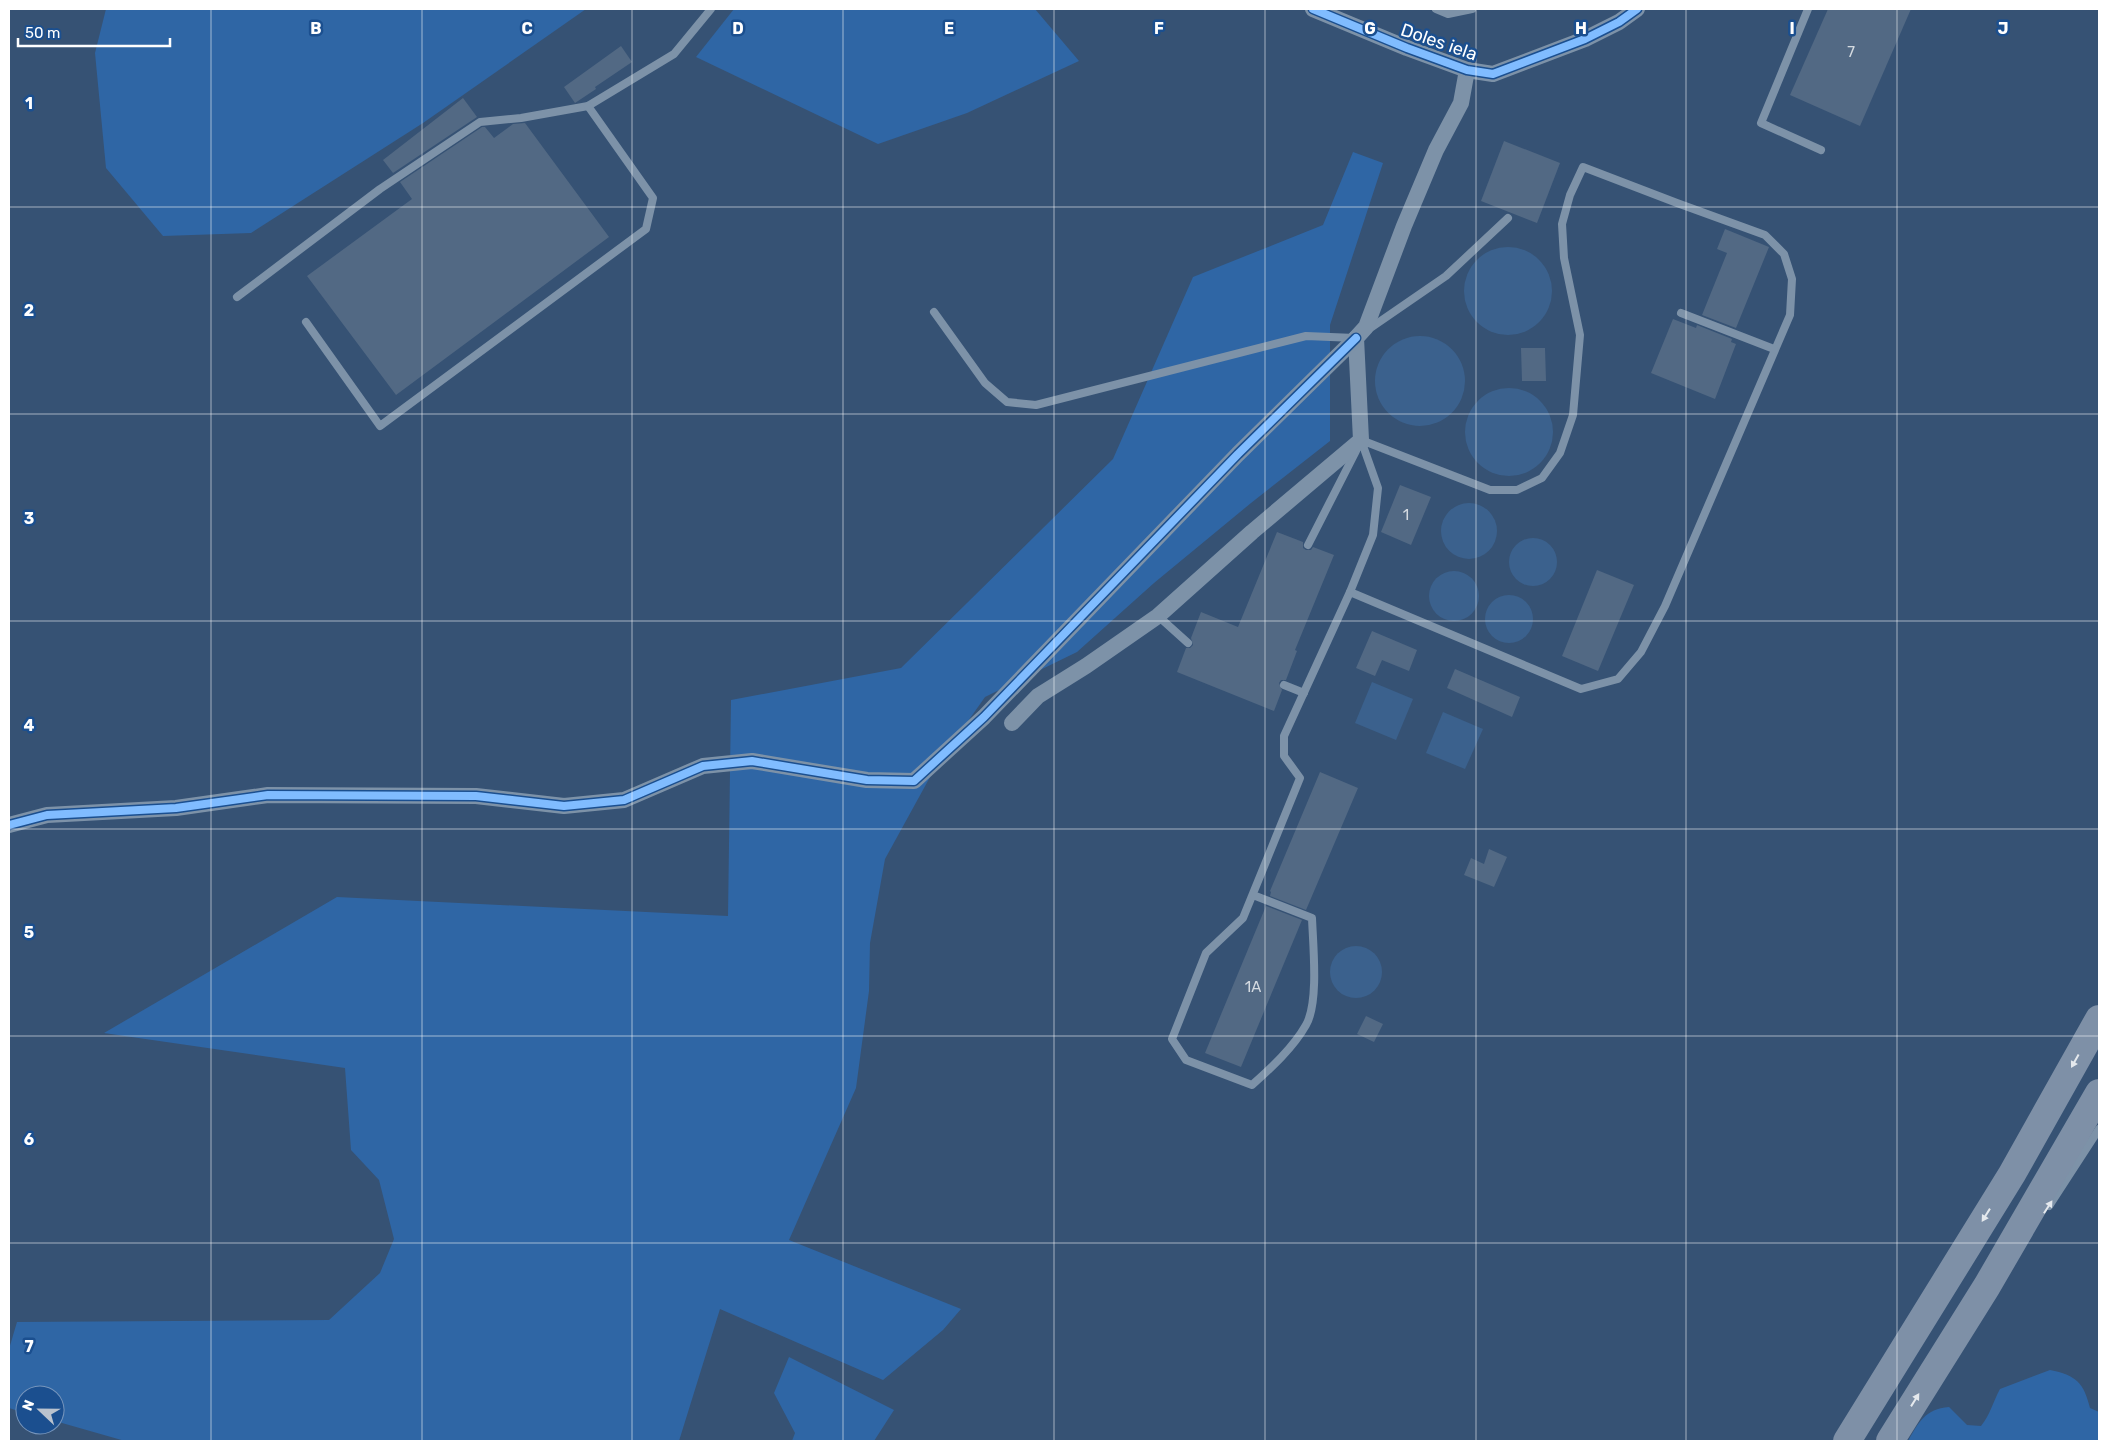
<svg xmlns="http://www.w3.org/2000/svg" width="2108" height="1450" font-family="Rubik,sans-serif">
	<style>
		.green { fill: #2f66a5 }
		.water { fill: #3b618d }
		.building { fill: #526984 }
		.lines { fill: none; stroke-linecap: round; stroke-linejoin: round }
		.service { stroke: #7d92a8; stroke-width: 8 }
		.minor { stroke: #7d92a8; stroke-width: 16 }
		.trunk { stroke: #7e90a7; stroke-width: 28 }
		.cycleway-casing { stroke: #1b4f8f; stroke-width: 11 }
		.cycleway { stroke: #80bcff; stroke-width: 8 }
		.oneway { fill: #e5e9ed }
		.oneway2 { fill: #e5e9ee }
		.grid { fill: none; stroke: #fff; stroke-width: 1; stroke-opacity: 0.55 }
		.labels { text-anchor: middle; stroke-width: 5; stroke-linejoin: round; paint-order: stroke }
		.number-label { font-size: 15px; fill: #d4dae0 }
		.street-label { font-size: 18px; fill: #fff; stroke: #1b4f8f }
		.grid-label { font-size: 16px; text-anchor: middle; font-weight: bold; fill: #fff; stroke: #1b4f8f; stroke-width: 5; stroke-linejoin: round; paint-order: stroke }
	</style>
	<rect width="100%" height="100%" fill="#365274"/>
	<g class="green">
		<polygon points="106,9 586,9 423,123 251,233 163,236 106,168 95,53"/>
		<polygon points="734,9 1035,9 1079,61 967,113 878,144 696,57"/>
		<polygon points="1353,152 1383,163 1330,325 1330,441 1251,503 1154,583 1077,652 985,697 935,768 885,859 870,943 869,991 856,1088 789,1240 961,1309 943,1330 883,1380 720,1309 679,1441 125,1441 55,1421 55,1395 25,1395 25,1413 9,1408 9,1349 17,1322 329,1320 380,1273 394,1239 379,1180 351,1150 345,1068 104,1033 337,897 728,916 731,700 901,668 1113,459 1193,277 1323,225"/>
		<polygon points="789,1357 894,1410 874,1441 792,1441 795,1433 774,1393"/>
		<path d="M2050,1370C2076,1375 2084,1383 2090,1408L2099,1412V1441H1908C1919,1422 1925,1409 1949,1407L1967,1425L1981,1426C1990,1415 1993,1402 2000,1389Z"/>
	</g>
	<g class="water">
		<circle cx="1508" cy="291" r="44"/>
		<circle cx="1420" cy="381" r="45"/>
		<circle cx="1509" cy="432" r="44"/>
		<circle cx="1469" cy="531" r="28"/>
		<circle cx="1533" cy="562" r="24"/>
		<circle cx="1454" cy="596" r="25"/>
		<circle cx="1509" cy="619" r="24"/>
		<polygon points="1372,682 1413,699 1396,740 1355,723"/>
		<polygon points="1443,712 1483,729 1465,769 1426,753"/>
		<circle cx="1356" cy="972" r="26"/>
	</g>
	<g class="building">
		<polygon points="1828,9 1911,9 1860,126 1790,95"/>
		<polygon points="621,46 632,62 595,87 596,89 575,103 564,87"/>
		<polygon points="463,98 477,117 393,173 383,160"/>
		<polygon points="525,123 609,237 396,395 307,276 412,199 400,182 482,127 485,127 494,138 513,124"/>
		<polygon points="1504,141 1560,163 1537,223 1481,201"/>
		<polygon points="1725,229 1769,247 1736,328 1702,315 1727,253 1717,249"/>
		<polygon points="1673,319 1696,328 1697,325 1732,339 1731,342 1736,344 1715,399 1651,373"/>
		<polygon points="1521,348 1545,348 1546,381 1522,381"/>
		<polygon points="1400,485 1431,497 1411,545 1381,532"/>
		<polygon points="1277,532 1303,542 1303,548 1306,550 1311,550 1313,547 1334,555 1295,650 1297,651 1286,680 1281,680 1279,683 1282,690 1274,711 1177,672 1186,648 1190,648 1193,645 1191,638 1201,612 1238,627"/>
		<polygon points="1597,570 1634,585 1598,671 1562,656"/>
		<polygon points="1372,631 1417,650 1409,671 1382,660 1375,676 1356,668"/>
		<polygon points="1455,669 1520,697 1512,717 1447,688"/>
		<polygon points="1320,772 1358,788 1306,910 1270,896 1271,892 1270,891"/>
		<polygon points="1489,849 1507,857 1494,887 1464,875 1471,858 1484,864"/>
		<polygon points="1266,906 1302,920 1241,1067 1205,1053"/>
		<polygon points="1366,1016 1383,1024 1374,1042 1357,1034"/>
	</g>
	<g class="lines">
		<g class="service">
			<polyline points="1436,9 1448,14 1472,9"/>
			<polyline points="1808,9 1761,123 1821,150"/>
			<polygon points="1583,167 1677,203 1765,235 1784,254 1792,279 1790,315 1665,606 1641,652 1618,679 1581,689 1350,592 1373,535 1378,488 1361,440 1490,490 1517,490 1542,478 1560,453 1573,415 1580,335 1564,258 1562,224 1570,195"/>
			<polyline points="237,297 380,189 480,122 521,118 588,106 674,54 711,9"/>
			<polyline points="934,312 985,383 1007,402 1036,405 1306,336 1355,338"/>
			<polyline points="1681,313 1774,349"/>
			<polyline points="306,322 380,426 646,229 653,198 588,106"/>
			<polyline points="1369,329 1446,276 1508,218"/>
			<polyline points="1308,545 1356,451"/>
			<polyline points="1158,616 1188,643"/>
			<polyline points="1284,685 1304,693"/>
			<path d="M1253,895L1312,918C1313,945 1319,1003 1306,1025C1293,1048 1271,1068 1252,1085L1186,1060L1172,1039L1206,953L1243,918L1300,778L1284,756V736L1350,592"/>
			<polyline points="2049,1206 2099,1129"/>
		</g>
		<g class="minor">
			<polyline points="1313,9 1407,48 1467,70 1493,74 1585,39 1619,22 1637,9"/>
			<polyline points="1012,723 1038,696 1086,666 1158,616 1252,532 1361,440 1356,338 1366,327 1404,226 1436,150 1461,103 1467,70"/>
			<polyline points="9,825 47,815 176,808 268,795 476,796 564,806 624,800 703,766 752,761 867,780 914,781 984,717 1238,454 1356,338"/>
		</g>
		<g class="trunk">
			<polyline points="1847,1441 2012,1174 2099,1019"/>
			<polyline points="1890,1441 1987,1286 2099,1093"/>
		</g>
		<defs>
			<g id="cycleway">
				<polyline points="1313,9 1407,48 1467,70 1493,74 1585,39 1619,22 1637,9"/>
				<polyline points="9,825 47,815 176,808 268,795 476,796 564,806 624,800 703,766 752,761 867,780 914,781 984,717 1238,454 1356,338"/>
			</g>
		</defs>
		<use href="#cycleway" class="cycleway-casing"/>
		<use href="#cycleway" class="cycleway"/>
	</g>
	<defs><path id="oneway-solid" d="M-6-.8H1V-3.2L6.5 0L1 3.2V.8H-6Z" transform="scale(1.25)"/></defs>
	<g class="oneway">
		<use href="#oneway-solid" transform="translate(2075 1061) rotate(119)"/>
		<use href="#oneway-solid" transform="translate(1986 1215) rotate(122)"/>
		<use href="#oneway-solid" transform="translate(1915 1400) rotate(-58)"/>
	</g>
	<use class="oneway2" href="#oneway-solid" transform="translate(2048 1207) rotate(-57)"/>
	<path class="grid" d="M211,9V1441M422,9V1441M632,9V1441M843,9V1441M1054,9V1441M1265,9V1441M1476,9V1441M1686,9V1441M1897,9V1441M9,207H2099M9,414H2099M9,621H2099M9,829H2099M9,1036H2099M9,1243H2099"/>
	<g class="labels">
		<g class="number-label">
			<text x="1851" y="57">7</text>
			<text x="1406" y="520">1</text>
			<text x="1253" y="992">1A</text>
		</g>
		<g class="street-label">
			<text transform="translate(1439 42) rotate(19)" y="6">Doles iela</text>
		</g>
	</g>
	<g class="grid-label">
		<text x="316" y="34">B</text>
		<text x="527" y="34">C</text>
		<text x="738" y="34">D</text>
		<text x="949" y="34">E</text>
		<text x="1159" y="34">F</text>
		<text x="1370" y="34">G</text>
		<text x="1581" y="34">H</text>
		<text x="1792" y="34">I</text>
		<text x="2003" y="34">J</text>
		<text x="29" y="109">1</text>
		<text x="29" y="316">2</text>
		<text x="29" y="524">3</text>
		<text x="29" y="731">4</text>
		<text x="29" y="938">5</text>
		<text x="29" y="1145">6</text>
		<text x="29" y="1352">7</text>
	</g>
	<rect width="2108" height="1450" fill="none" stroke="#ffffff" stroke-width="20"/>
	<g transform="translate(40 1410) rotate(292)"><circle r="24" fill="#1b4f8f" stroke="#7695bc"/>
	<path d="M0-4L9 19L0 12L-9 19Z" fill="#b9c2ce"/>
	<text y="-8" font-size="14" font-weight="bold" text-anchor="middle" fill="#ffffff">N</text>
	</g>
	<path d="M18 38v8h152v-8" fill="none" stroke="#ffffff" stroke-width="2.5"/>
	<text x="25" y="38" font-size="15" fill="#ffffff" stroke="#1b4f8f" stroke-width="4" paint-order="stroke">50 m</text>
</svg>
